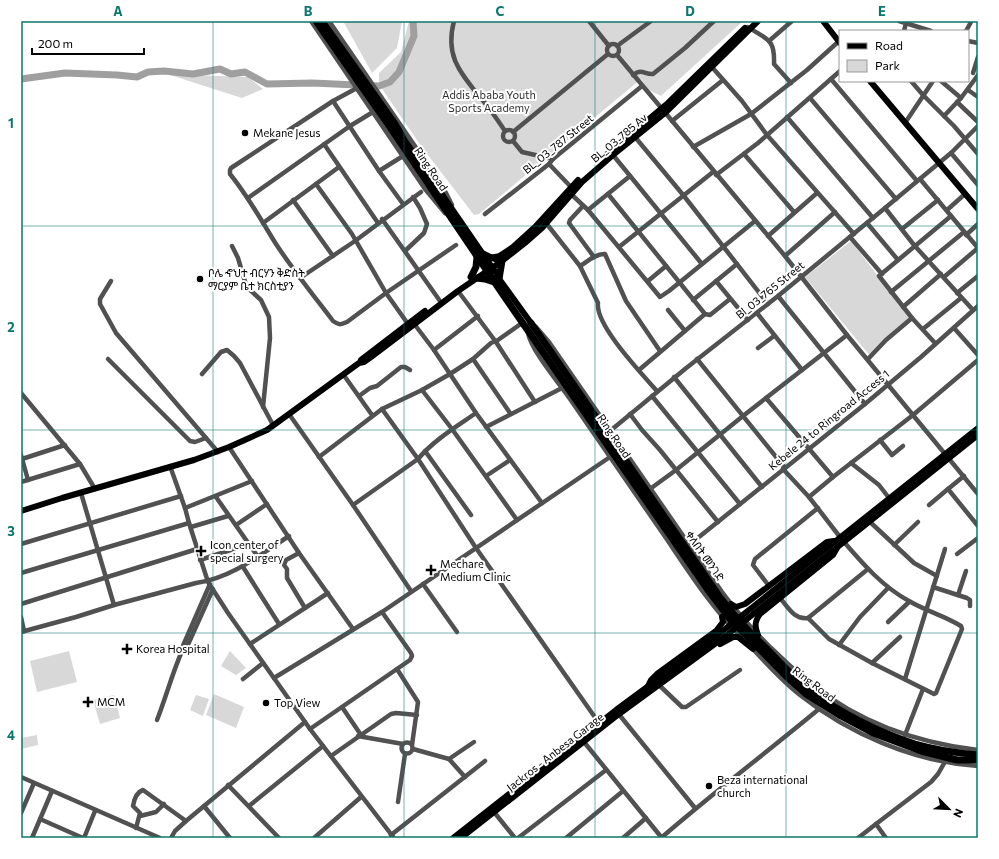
<svg xmlns="http://www.w3.org/2000/svg" width="999" height="859" font-family="Commissioner,'Noto Sans Ethiopic',sans-serif">
	<style>
		.green { fill: #d8d8d8 }
		.lines { fill: none; stroke-linecap: round; stroke-linejoin: round }
		.river { stroke: #9f9f9f; stroke-width: 7 }
		.minor { stroke: #515151; stroke-width: 4.5 }
		.major { stroke: #000; stroke-width: 6 }
		.highway { stroke: #000; stroke-width: 7 }
		.grid { fill: none; stroke: #0f766e; stroke-width: 1; stroke-opacity: 0.55 }
		.poi-dot { fill: #000; stroke: #fff; stroke-width: 1.5 }
		.labels { text-anchor: middle; stroke-width: 4; stroke-linejoin: round; paint-order: stroke }
		.park-label { font-size: 11px; fill: #2f2f2f; stroke: #fff }
		.poi-label { font-size: 11px; fill: #000; stroke: #fff; text-anchor: start }
		.street-label { font-size: 11px; fill: #000; stroke: #fff }
		.neatline { fill: none; stroke: #0f766e; stroke-width: 1.5 }
		.grid-label { font-size: 13px; text-anchor: middle; font-weight: bold; fill: #0f766e }
	</style>
	<rect width="100%" height="100%" fill="#fff"/>
	<g class="green">
		<polygon points="343,21 402,21 397,48 372,73"/>
		<polygon points="409,21 743,21 661,96 649,90 641,79 479,214 474,215 421,146 380,86 379,80 379,73 401,52"/>
		<polygon points="167,74 248,77 263,89 242,98"/>
		<polygon points="851,241 911,319 871,357 805,277"/>
		<polygon points="69,651 77,682 37,692 30,661"/>
		<polygon points="230,651 246,668 236,675 221,666"/>
		<polygon points="214,694 244,707 236,728 206,715"/>
		<polygon points="114,695 120,718 100,724 93,700"/>
		<polygon points="196,695 209,699 203,716 190,710"/>
		<polygon points="37,735 38,745 21,749 21,738"/>
	</g>
	<g class="lines">
		<polyline class="river" points="21,79 65,73 117,75 137,77 148,72 164,71 193,74 220,69 231,74 245,72 267,84 312,83 379,86 390,82 399,72 414,36 413,21"/>
		<g class="minor">
			<polyline points="311,21 425,189 445,213"/>
			<polyline points="329,21 430,168 446,193 452,205"/>
			<path d="M454,21C445,55 459,71 479,96C489,107 497,119 505,131"/>
			<polyline points="589,21 609,46"/>
			<polyline points="899,21 931,31"/>
			<path d="M748,27C767,40 775,38 774,64L791,83"/>
			<polyline points="904,31 906,23"/>
			<polyline points="966,31 971,22"/>
			<polyline points="769,41 792,21"/>
			<polyline points="968,41 978,43"/>
			<circle cx="613" cy="50" r="6"/>
			<polyline points="617,46 651,21"/>
			<polyline points="617,55 785,256 847,335 978,494"/>
			<polyline points="711,66 742,101 767,135 854,234"/>
			<polyline points="973,73 978,57"/>
			<path d="M633,75C642,68 645,75 653,74L685,48L714,21"/>
			<polyline points="831,79 917,181"/>
			<polyline points="911,81 923,95 954,126 978,154"/>
			<polyline points="941,81 961,98"/>
			<path d="M357,88L333,101L231,168L230,170V174C248,196 261,220 276,244C293,270 314,296 333,321C339,325 340,325 347,322L386,293L456,245"/>
			<polyline points="968,90 978,97"/>
			<polyline points="810,98 896,199"/>
			<polyline points="333,101 379,171 403,204"/>
			<polyline points="957,102 978,122"/>
			<polyline points="944,116 961,98 978,75"/>
			<polyline points="787,117 873,218"/>
			<polyline points="672,121 723,80"/>
			<polyline points="905,123 933,81"/>
			<circle cx="509" cy="136" r="6"/>
			<polyline points="513,132 608,54"/>
			<polyline points="635,137 684,196 768,304"/>
			<polyline points="513,141 522,152 553,159"/>
			<polyline points="324,144 378,223"/>
			<polyline points="693,147 751,114 807,70 838,42 840,42"/>
			<polyline points="951,153 978,185"/>
			<polyline points="744,154 794,212"/>
			<polyline points="613,155 702,264"/>
			<polyline points="549,164 571,187"/>
			<polyline points="379,171 403,156"/>
			<polyline points="716,175 758,143 840,71"/>
			<polyline points="920,179 978,248"/>
			<polyline points="316,184 352,234 386,293 408,324"/>
			<polyline points="571,194 588,210 660,297 669,291 755,221"/>
			<polyline points="608,194 705,314 710,315 730,299"/>
			<polyline points="248,198 350,126 373,112"/>
			<polyline points="293,200 333,256"/>
			<polyline points="583,206 570,220 569,223 594,257"/>
			<polyline points="885,208 914,245 973,310"/>
			<polyline points="588,210 630,176"/>
			<polyline points="947,210 965,194"/>
			<polyline points="485,214 549,164 553,159 642,86"/>
			<polyline points="382,219 440,301"/>
			<polyline points="263,223 339,167"/>
			<path d="M546,223L580,266L598,303C595,325 642,374 657,391"/>
			<polyline points="867,223 898,260"/>
			<polyline points="902,229 938,200"/>
			<polyline points="966,235 978,224"/>
			<polyline points="768,236 817,193"/>
			<polyline points="850,237 882,274"/>
			<polyline points="232,246 238,258 246,285 249,289 261,300 269,317 270,338 263,407"/>
			<polyline points="619,247 713,172"/>
			<polyline points="405,251 424,233 427,224 420,208 413,197"/>
			<polyline points="785,256 835,212"/>
			<path d="M580,266C587,262 596,253 605,254L626,301L660,351"/>
			<polyline points="944,277 978,248"/>
			<polyline points="300,278 355,241 421,192"/>
			<polyline points="111,281 100,299 100,304 116,333 218,452"/>
			<polyline points="648,281 666,266"/>
			<polyline points="716,281 748,320"/>
			<polyline points="458,291 496,342 535,402"/>
			<polyline points="891,292 964,232"/>
			<polyline points="957,293 978,276"/>
			<polyline points="778,296 865,404"/>
			<polyline points="693,300 737,264"/>
			<polyline points="903,307 941,274"/>
			<polyline points="668,310 685,331"/>
			<polyline points="757,313 802,370"/>
			<polyline points="415,325 434,350 476,413 542,503"/>
			<path d="M536,327L549,342L722,592C737,612 753,630 770,647C784,660 796,672 811,684C859,722 917,743 978,750"/>
			<polyline points="954,328 978,355"/>
			<polyline points="923,329 961,298"/>
			<path d="M528,333C531,350 559,383 570,399C602,445 634,492 666,538C689,572 712,608 741,637"/>
			<polyline points="935,343 912,318 879,276 951,216"/>
			<polyline points="758,348 774,336"/>
			<polyline points="434,350 478,316"/>
			<polyline points="108,359 190,441 195,442 206,438"/>
			<polyline points="473,359 510,413"/>
			<polyline points="697,359 785,468"/>
			<polyline points="868,359 886,340 912,318"/>
			<polyline points="639,370 705,314"/>
			<polyline points="202,374 221,352 227,350 234,356 240,363 273,425"/>
			<polyline points="343,374 372,415"/>
			<polyline points="674,377 762,487"/>
			<polyline points="422,390 452,429 517,520"/>
			<polyline points="21,393 80,464 95,489"/>
			<polyline points="359,396 370,388 377,386 401,367 405,367 410,370"/>
			<polyline points="652,396 740,504"/>
			<polyline points="766,398 833,477"/>
			<polyline points="382,409 418,459 476,548 599,723"/>
			<polyline points="289,414 353,505 411,591"/>
			<polyline points="630,414 642,430 660,450 718,522"/>
			<polyline points="486,427 562,388"/>
			<polyline points="610,431 685,369 778,296 885,208 951,153 978,126"/>
			<polyline points="880,440 892,455 903,446"/>
			<polyline points="229,447 299,553 353,629"/>
			<polyline points="425,451 471,515"/>
			<polyline points="21,455 28,480"/>
			<polyline points="319,457 382,409 422,390 450,374 473,359 491,343 498,340 522,323"/>
			<polyline points="22,459 65,445"/>
			<polyline points="851,463 879,485 889,498"/>
			<polyline points="170,466 185,508 189,523 208,582 228,613 310,729 394,838"/>
			<polyline points="783,469 809,497 840,537"/>
			<polyline points="486,476 510,460"/>
			<polyline points="964,476 948,489 978,526"/>
			<polyline points="21,482 80,464"/>
			<polyline points="650,489 676,470 743,416 847,335"/>
			<polyline points="81,493 114,605"/>
			<polyline points="216,497 258,557"/>
			<polyline points="809,497 833,477 913,415 978,360"/>
			<path d="M353,505L418,459C434,440 456,427 476,413"/>
			<polyline points="929,505 948,489"/>
			<polyline points="185,508 252,481"/>
			<polyline points="869,521 914,563 937,576"/>
			<polyline points="236,525 267,504"/>
			<polyline points="191,527 228,516"/>
			<polyline points="21,544 181,496"/>
			<polyline points="689,545 865,404 921,357 978,306"/>
			<polyline points="894,545 918,522"/>
			<polyline points="299,553 286,560 284,565 287,569 287,578 305,608"/>
			<polyline points="957,554 978,538"/>
			<polyline points="200,560 249,544"/>
			<polyline points="243,567 279,624"/>
			<polyline points="21,573 189,523"/>
			<polyline points="423,584 457,632"/>
			<polyline points="769,586 753,565 755,559 818,508"/>
			<polyline points="933,587 967,598 970,600 970,606"/>
			<polyline points="958,595 966,571"/>
			<path d="M780,598C788,607 794,620 808,618L868,569"/>
			<polyline points="21,604 197,549"/>
			<polyline points="21,617 24,631"/>
			<path d="M808,618L829,639L872,663L934,694L936,693L962,629L961,626C945,616 926,611 909,601C883,587 863,564 844,542"/>
			<polyline points="888,622 909,602"/>
			<path d="M21,632L76,617L114,605L196,583C231,578 260,555 289,536"/>
			<polyline points="250,644 328,593"/>
			<polyline points="839,645 860,617 888,588"/>
			<path d="M752,648C767,664 782,681 800,695C849,734 915,762 978,766"/>
			<polyline points="182,651 186,649 213,589"/>
			<polyline points="872,663 900,637"/>
			<polyline points="397,669 418,702 412,745"/>
			<polyline points="274,678 382,612 610,457"/>
			<polyline points="243,679 263,663"/>
			<polyline points="905,679 945,549"/>
			<polyline points="659,685 682,707 686,707 740,670"/>
			<polyline points="342,707 361,735"/>
			<polyline points="617,712 695,808"/>
			<path d="M157,720C166,697 172,674 182,651V648L210,584"/>
			<polyline points="310,729 410,660 412,656 411,653 382,612"/>
			<polyline points="905,735 923,689"/>
			<polyline points="358,736 403,744"/>
			<polyline points="584,742 662,838"/>
			<circle cx="407" cy="748" r="5.5"/>
			<polyline points="413,749 449,759 465,777"/>
			<polyline points="331,756 391,714 396,713 417,715"/>
			<polyline points="449,759 474,742"/>
			<polyline points="21,777 160,838"/>
			<polyline points="228,785 279,838"/>
			<polyline points="398,802 405,754"/>
			<polyline points="204,806 230,838"/>
			<polyline points="249,806 323,746"/>
			<polyline points="494,812 515,838"/>
			<polyline points="21,813 34,783"/>
			<polyline points="140,816 156,812 164,804"/>
			<polyline points="40,819 83,838"/>
			<polyline points="876,824 931,782 938,774 946,760"/>
			<path d="M136,828L140,813L133,806C134,800 137,792 143,790L186,821"/>
			<polyline points="391,835 485,761"/>
			<polyline points="32,838 52,791"/>
			<polyline points="84,838 95,811"/>
			<polyline points="171,838 175,831 186,821 305,722"/>
			<polyline points="314,838 361,797"/>
			<polyline points="518,838 606,770"/>
			<polyline points="566,838 623,791"/>
			<polyline points="623,838 646,818"/>
			<path d="M661,838C713,793 767,752 819,709"/>
			<polyline points="858,838 876,824 886,838"/>
		</g>
		<g class="major">
			<polyline points="823,21 840,43"/>
			<polyline points="870,81 978,209"/>
			<polyline points="606,155 668,103 745,28"/>
			<polyline points="495,259 513,247 535,227 578,180"/>
			<polyline points="497,276 531,323"/>
			<polyline points="361,360 425,311"/>
			<polyline points="21,511 62,498 194,460 229,447 267,430 359,363 364,362 371,357 458,291 502,261 525,243 542,228 582,182 613,155 665,113 758,21"/>
			<polyline points="731,604 736,607 745,604 827,542 834,541"/>
			<path d="M758,635C755,627 754,622 760,614L833,555L837,548"/>
			<polyline points="720,644 733,637 738,637 753,649"/>
			<polyline points="648,686 651,680 657,674 716,631 723,622 722,617"/>
			<polyline points="453,838 616,710 715,637 978,428"/>
			<polyline points="461,838 619,714 727,635 978,435"/>
		</g>
		<g class="highway">
			<polyline points="316,21 387,123 504,296 708,590 731,620 789,679 806,694 841,716 873,733 921,751 957,760 978,760"/>
			<polyline points="322,21 395,124 404,140 494,271"/>
			<polyline points="483,254 491,258 498,257"/>
			<polyline points="471,277 476,267 477,257"/>
			<polyline points="476,278 485,279 494,282"/>
			<polyline points="499,279 502,261"/>
			<path d="M531,323L719,596C734,616 751,634 770,652C782,665 795,679 810,690C838,712 880,733 915,744C936,750 957,753 978,755"/>
		</g>
	</g>
	<path class="grid" d="M213,21V838M404,21V838M595,21V838M786,21V838M21,226H978M21,430H978M21,633H978"/>
	<g class="poi-dot">
		<circle cx="245" cy="133" r="4"/>
		<circle cx="200" cy="279" r="4"/>
		<path d="M199 545h4v4h4v4h-4v4h-4v-4h-4v-4h4z"/>
		<path d="M429 564h4v4h4v4h-4v4h-4v-4h-4v-4h4z"/>
		<path d="M125 643h4v4h4v4h-4v4h-4v-4h-4v-4h4z"/>
		<path d="M86 696h4v4h4v4h-4v4h-4v-4h-4v-4h4z"/>
		<circle cx="266" cy="703" r="4"/>
		<circle cx="709" cy="786" r="4"/>
	</g>
	<g class="labels">
		<g class="park-label">
			<text x="489" y="99">Addis Ababa Youth<tspan x="489" dy="13">Sports Academy</tspan></text>
		</g>
		<g class="poi-label">
			<text x="253" y="137">Mekane Jesus</text>
			<text x="208" y="277">ቦሌ ኆህተ ብርሃን ቅድስት<tspan x="208" dy="13">ማርያም ቤተ ክርስቲያን</tspan></text>
			<text x="210" y="549">Icon center of<tspan x="210" dy="13">special surgery</tspan></text>
			<text x="440" y="568">Mechare<tspan x="440" dy="13">Medium Clinic</tspan></text>
			<text x="136" y="653">Korea Hospital</text>
			<text x="97" y="706">MCM</text>
			<text x="274" y="707">Top View</text>
			<text x="717" y="784">Beza international<tspan x="717" dy="13">church</tspan></text>
		</g>
		<g class="street-label">
			<text transform="translate(619 138) rotate(-40)" y="4">BL_03_785 Av</text>
			<text transform="translate(558 144) rotate(-39)" y="4">BL_03_787 Street</text>
			<text transform="translate(431 169) rotate(56)" y="4">Ring Road</text>
			<text transform="translate(770 290) rotate(-39)" y="4">Bl_03_765 Street</text>
			<text transform="translate(829 420) rotate(-39)" y="4">Kebele 24 to Ringroad Access 1</text>
			<text transform="translate(614 436) rotate(56)" y="4">Ring Road</text>
			<text transform="translate(705 556) rotate(55)" y="4">ቀለበት መንገድ</text>
			<text transform="translate(814 684) rotate(37)" y="4">Ring Road</text>
			<text transform="translate(555 752) rotate(-38)" y="4">Jackros - Anbesa Garage</text>
		</g>
	</g>
	<rect width="999" height="859" fill="none" stroke="#ffffff" stroke-width="44"/>
	<rect x="839" y="30" width="130" height="52" fill="#ffffff" stroke="#999999"/>
	<rect x="847" y="43" width="20" height="6" fill="#000000" stroke="#999999"/>
	<text x="875" y="50" font-size="12" fill="#000000">Road</text>
	<rect x="847" y="60" width="20" height="12" fill="#d8d8d8" stroke="#999999"/>
	<text x="875" y="70" font-size="12" fill="#000000">Park</text>
	<g transform="translate(949 809) rotate(114)" stroke="#ffffff" stroke-width="3" paint-order="stroke">
	<path d="M0-3L7 15L0 10L-7 15Z" fill="#000000"/>
	<text y="-6" font-size="11" font-weight="bold" text-anchor="middle" fill="#000000">N</text>
	</g>
	<path d="M32 48v6h112v-6" fill="none" stroke="#000000" stroke-width="2"/>
	<text x="38" y="48" font-size="12" fill="#000000" stroke="#ffffff" stroke-width="3" paint-order="stroke">200 m</text>
	<rect x="22" y="22" width="955" height="815" class="neatline"/>
	<g class="grid-label">
		<text x="118" y="16">A</text>
		<text x="308" y="16">B</text>
		<text x="500" y="16">C</text>
		<text x="690" y="16">D</text>
		<text x="882" y="16">E</text>
		<text x="11" y="128">1</text>
		<text x="11" y="332">2</text>
		<text x="11" y="536">3</text>
		<text x="11" y="740">4</text>
	</g>
</svg>
